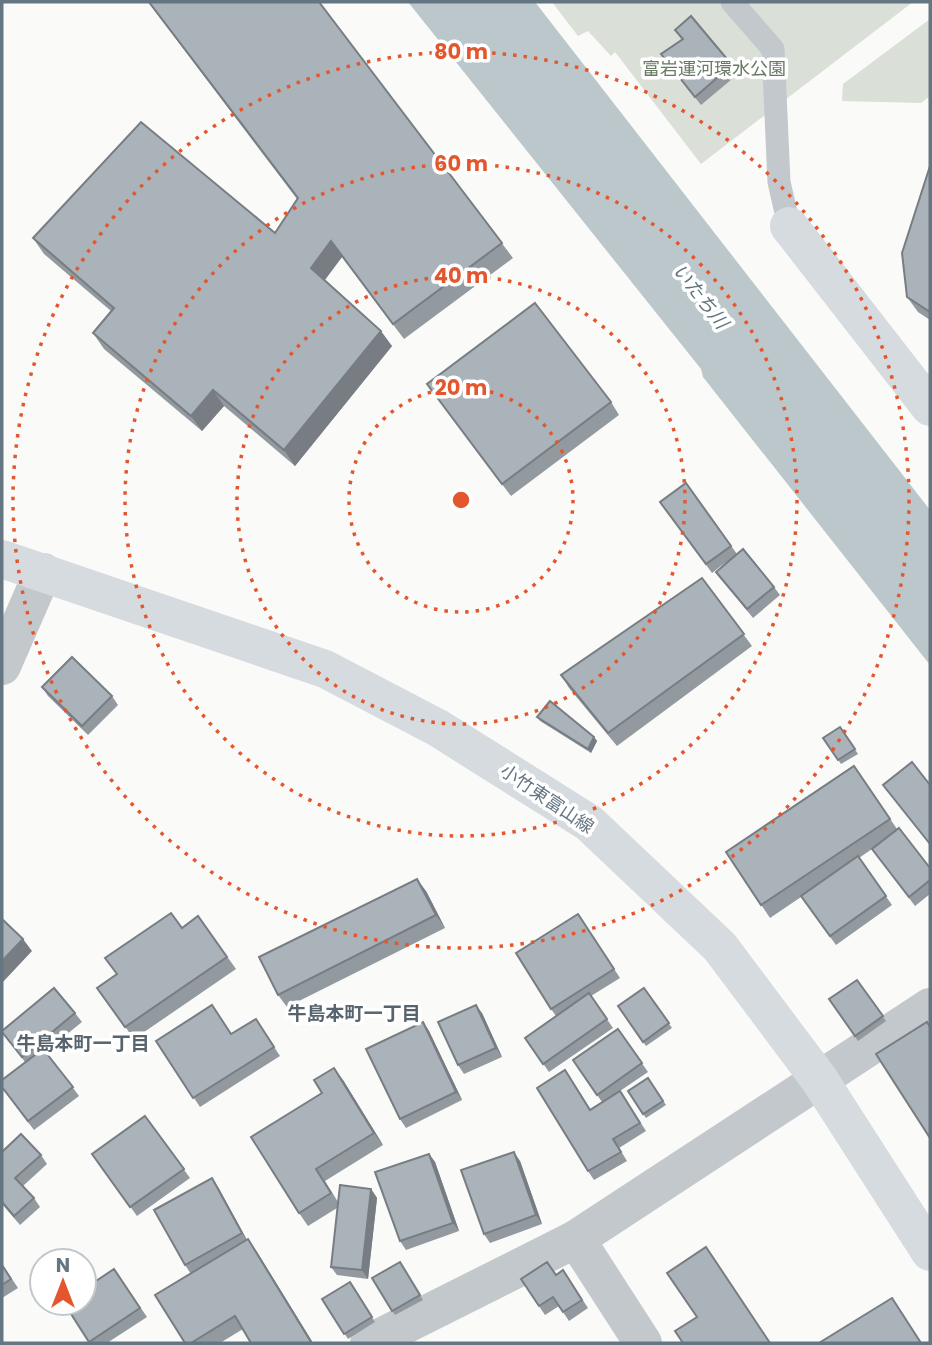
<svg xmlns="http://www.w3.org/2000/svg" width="932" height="1345" font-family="Poppins,'Noto Sans JP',sans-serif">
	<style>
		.green { fill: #dadfd7 }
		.water { fill: #bbc7cb }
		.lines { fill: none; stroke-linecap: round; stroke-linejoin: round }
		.lane { stroke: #c3c8cc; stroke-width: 23 }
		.street { stroke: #c3c8cc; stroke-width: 38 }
		.secondary { stroke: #d6dbdf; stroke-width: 38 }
		.wall { fill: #929a9f }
		.shaded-wall { fill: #777d82 }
		.building { fill: #aab3b9; stroke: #777d82; stroke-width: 2 }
		.ring { fill: none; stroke: #e4572e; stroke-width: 3.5; stroke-dasharray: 3.5 7 }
		.labels { text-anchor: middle; stroke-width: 7; stroke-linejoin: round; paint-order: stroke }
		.park-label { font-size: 18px; fill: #687a64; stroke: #fff }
		.street-label { font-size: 18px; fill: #657683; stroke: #fff }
		.water-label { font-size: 19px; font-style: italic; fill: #60757c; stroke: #fff }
		.neighbourhood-label { font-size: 19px; font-weight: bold; fill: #57646e; stroke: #fff }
		.centre { fill: #e4572e; stroke: #fff; stroke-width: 3.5 }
		.ring-label { font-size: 21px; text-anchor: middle; font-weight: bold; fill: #e4572e; stroke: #fff; stroke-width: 7; stroke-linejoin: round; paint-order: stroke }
	</style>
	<rect width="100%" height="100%" fill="#fafaf8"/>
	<g class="green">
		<polygon points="552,2 913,2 701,164 615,52 611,56 588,31 578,36"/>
		<polygon points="930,19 930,96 921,103 842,101 843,84"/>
	</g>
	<polygon class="water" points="408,2 535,2 930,510 930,665 703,377 701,369"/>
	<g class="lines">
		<polyline class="lane" points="732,2 773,49 779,182 789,226"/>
		<g class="street">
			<polyline points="2,666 43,572"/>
			<polyline points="576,1239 643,1343"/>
			<polyline points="369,1343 576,1239 930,1007"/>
		</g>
		<g class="secondary">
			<polyline points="789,226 930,407"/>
			<polyline points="2,559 325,669 438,728 589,823 720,947 819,1079 930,1252"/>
		</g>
	</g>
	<g class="wall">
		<polygon points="148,2 319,2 513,258 404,339 342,257 324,280 392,346 295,466 224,406 202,431 104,349 93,333 111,311 44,254 33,238 275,233 297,199"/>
		<polygon points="675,30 732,65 738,74 701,105 661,54 682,40"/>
		<polygon points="930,166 930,320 918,312 907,297"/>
		<polygon points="427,384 611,402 619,415 511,496"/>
		<polygon points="686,483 737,554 774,587 780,595 753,618 716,572 726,562 712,573 660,502"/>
		<polygon points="702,578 752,646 617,746 569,688 561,675"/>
		<polygon points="42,687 112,696 118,705 88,735 48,696"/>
		<polygon points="537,717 594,737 597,741 591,753 540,721"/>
		<polygon points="840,727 858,754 841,764 823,738"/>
		<polygon points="854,766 897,829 930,868 930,894 915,906 872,849 859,858 892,905 836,945 801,897 770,918 726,852"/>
		<polygon points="426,891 445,928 287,1007 278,995"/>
		<polygon points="198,916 236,969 134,1039 97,988"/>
		<polygon points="584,923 620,978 591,996 613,1028 549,1072 525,1038 556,1016 551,1009"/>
		<polygon points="857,980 886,1021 858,1041 829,999"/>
		<polygon points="644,988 672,1028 646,1046 618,1006"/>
		<polygon points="75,1013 82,1022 46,1051 79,1096 34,1130 2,1088 25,1062 2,1032"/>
		<polygon points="482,1013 502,1057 464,1074 458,1065"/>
		<polygon points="256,1019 280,1056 200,1107 156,1041 231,1034"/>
		<polygon points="423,1022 429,1031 462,1100 406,1128 400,1119"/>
		<polygon points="618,1029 648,1072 620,1091 646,1131 619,1148 627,1161 594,1180 588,1171 565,1070 590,1109 602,1102 573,1060"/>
		<polygon points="648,1078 666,1105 646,1118 643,1114"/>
		<polygon points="343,1080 383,1145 325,1181 338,1202 371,1189 377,1198 368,1279 337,1275 331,1267 337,1208 308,1226 299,1213"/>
		<polygon points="145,1116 190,1178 137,1216 92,1154"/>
		<polygon points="2,1152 41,1155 47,1164 23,1186 34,1198 40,1207 20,1225 2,1204"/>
		<polygon points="429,1154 435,1162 459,1231 406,1250 400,1241"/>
		<polygon points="520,1161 542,1224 490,1243 484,1234"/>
		<polygon points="218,1187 247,1240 257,1252 313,1343 251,1343 243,1329 220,1343 185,1343 191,1274 185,1265"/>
		<polygon points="2,1264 18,1288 2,1298"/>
		<polygon points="403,1266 423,1300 395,1315 392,1311"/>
		<polygon points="114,1269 147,1317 107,1343 90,1343 64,1303"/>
		<polygon points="563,1270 588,1308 569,1321 559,1306 545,1315 521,1279 556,1275"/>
		<polygon points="350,1282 375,1322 348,1339 322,1299"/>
	</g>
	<g class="shaded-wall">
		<polygon points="331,241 342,257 322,284 311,268"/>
		<polygon points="381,331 392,346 295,466 284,450"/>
		<polygon points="213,390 224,406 202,431 191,416"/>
		<polygon points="594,737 597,741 591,753 588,749"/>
		<polygon points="417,879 426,891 445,928 436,915"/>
		<polygon points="23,939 32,951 2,983 2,961"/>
		<polygon points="476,1005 482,1013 502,1057 496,1048"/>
		<polygon points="423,1022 429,1031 462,1100 456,1092"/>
		<polygon points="334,1068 343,1080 383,1145 374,1133"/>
		<polygon points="514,1152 520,1161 542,1224 536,1215"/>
		<polygon points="429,1154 435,1162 459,1231 453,1223"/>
		<polygon points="212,1178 218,1187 248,1242 242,1233"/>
		<polygon points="371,1189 377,1198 368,1279 362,1270"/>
		<polygon points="248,1239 257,1252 313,1343 312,1343"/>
	</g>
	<g class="building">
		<polygon points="149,2 319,2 502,243 393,324 331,241 311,268 381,331 284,450 213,390 191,416 93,333 114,308 33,238 141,122 275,233 298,198"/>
		<polygon points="691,16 732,65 695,97 661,54 683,39 675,30"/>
		<polygon points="930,166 930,312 907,297 902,253"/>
		<polygon points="535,303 611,402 502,484 427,384"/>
		<polygon points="686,483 731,546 706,564 660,502"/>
		<polygon points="743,549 774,587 747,609 716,572"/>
		<polygon points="702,578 744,634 608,733 561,675"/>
		<polygon points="72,657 112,696 82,726 42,687"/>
		<polygon points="550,701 594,737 588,749 537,717"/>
		<polygon points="840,727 855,749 838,760 823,738"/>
		<polygon points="912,762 930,785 930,844 883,785"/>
		<polygon points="854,766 890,819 761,905 726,852"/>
		<polygon points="899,828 930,868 930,880 909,897 872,849"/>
		<polygon points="858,856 886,896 830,936 801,896"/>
		<polygon points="417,879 436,915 278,995 259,957"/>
		<polygon points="171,913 182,928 198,916 227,957 125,1027 97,988 117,974 105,958"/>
		<polygon points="578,914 614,969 551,1009 516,953"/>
		<polygon points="2,919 23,939 2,961"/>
		<polygon points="857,980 883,1016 855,1036 829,999"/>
		<polygon points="54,988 75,1013 22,1057 2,1032 2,1031"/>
		<polygon points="644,988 669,1023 643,1042 618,1006"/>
		<polygon points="589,993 607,1019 543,1064 525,1038"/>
		<polygon points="212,1005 231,1034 256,1019 274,1047 193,1098 156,1041"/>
		<polygon points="476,1005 496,1048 458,1065 438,1022"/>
		<polygon points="423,1022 456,1092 400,1119 366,1049"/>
		<polygon points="927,1022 930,1027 930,1138 876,1054"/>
		<polygon points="618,1029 642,1063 597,1095 573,1060"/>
		<polygon points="43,1049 73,1087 28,1121 2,1087 2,1080"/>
		<polygon points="334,1068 374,1133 316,1169 331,1193 299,1213 251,1137 322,1093 314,1080"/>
		<polygon points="565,1070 590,1110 620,1091 640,1123 613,1139 621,1152 588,1171 537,1088"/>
		<polygon points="648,1078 663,1101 643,1114 628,1091"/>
		<polygon points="145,1116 184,1169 130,1207 92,1154"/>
		<polygon points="21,1134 41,1155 15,1178 34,1198 14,1216 2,1202 2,1152"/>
		<polygon points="514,1152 536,1215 484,1234 461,1170"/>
		<polygon points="429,1154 453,1223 400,1241 375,1172"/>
		<polygon points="212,1178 242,1233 185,1265 154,1210"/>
		<polygon points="340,1185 371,1189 362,1270 331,1267"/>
		<polygon points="248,1239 311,1342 309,1343 251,1343 235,1316 191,1343 185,1343 155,1295"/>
		<polygon points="706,1247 770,1343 683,1343 675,1331 697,1317 667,1273"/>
		<polygon points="400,1262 420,1295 392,1311 372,1278"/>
		<polygon points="547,1262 556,1275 563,1270 582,1300 563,1312 553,1297 539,1306 521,1279"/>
		<polygon points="2,1265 11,1279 2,1285"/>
		<polygon points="114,1269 140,1308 89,1342 64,1303 84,1303 84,1289"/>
		<polygon points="350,1282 372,1317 344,1334 322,1299"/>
		<polygon points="892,1298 921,1343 819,1343"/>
	</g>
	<g class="ring">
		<circle cx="461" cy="500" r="112"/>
		<circle cx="461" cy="500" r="224"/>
		<circle cx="461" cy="500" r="336"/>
		<circle cx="461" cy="500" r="448"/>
	</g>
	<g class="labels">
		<g class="park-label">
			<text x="714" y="75">富岩運河環水公園</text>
		</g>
		<g class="street-label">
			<text transform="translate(547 799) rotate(34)" y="6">小竹東富山線</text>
		</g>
		<g class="water-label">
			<text transform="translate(701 296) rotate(52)" y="7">いたち川</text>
		</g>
		<g class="neighbourhood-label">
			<text x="354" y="1020">牛島本町一丁目</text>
			<text x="83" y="1050">牛島本町一丁目</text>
		</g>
	</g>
	<circle cx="461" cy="500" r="10" class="centre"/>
	<g class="ring-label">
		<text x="461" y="59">80 m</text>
		<text x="461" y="171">60 m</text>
		<text x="461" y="283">40 m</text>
		<text x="461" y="395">20 m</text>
	</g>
	<rect width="932" height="1345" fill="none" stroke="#657683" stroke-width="7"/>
	<g transform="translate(63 1282)"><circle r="33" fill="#ffffff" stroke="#c1c8cd" stroke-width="2"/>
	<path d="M0-5L12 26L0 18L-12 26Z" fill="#e4572e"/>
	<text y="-10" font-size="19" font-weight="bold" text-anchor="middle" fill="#657683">N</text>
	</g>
</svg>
